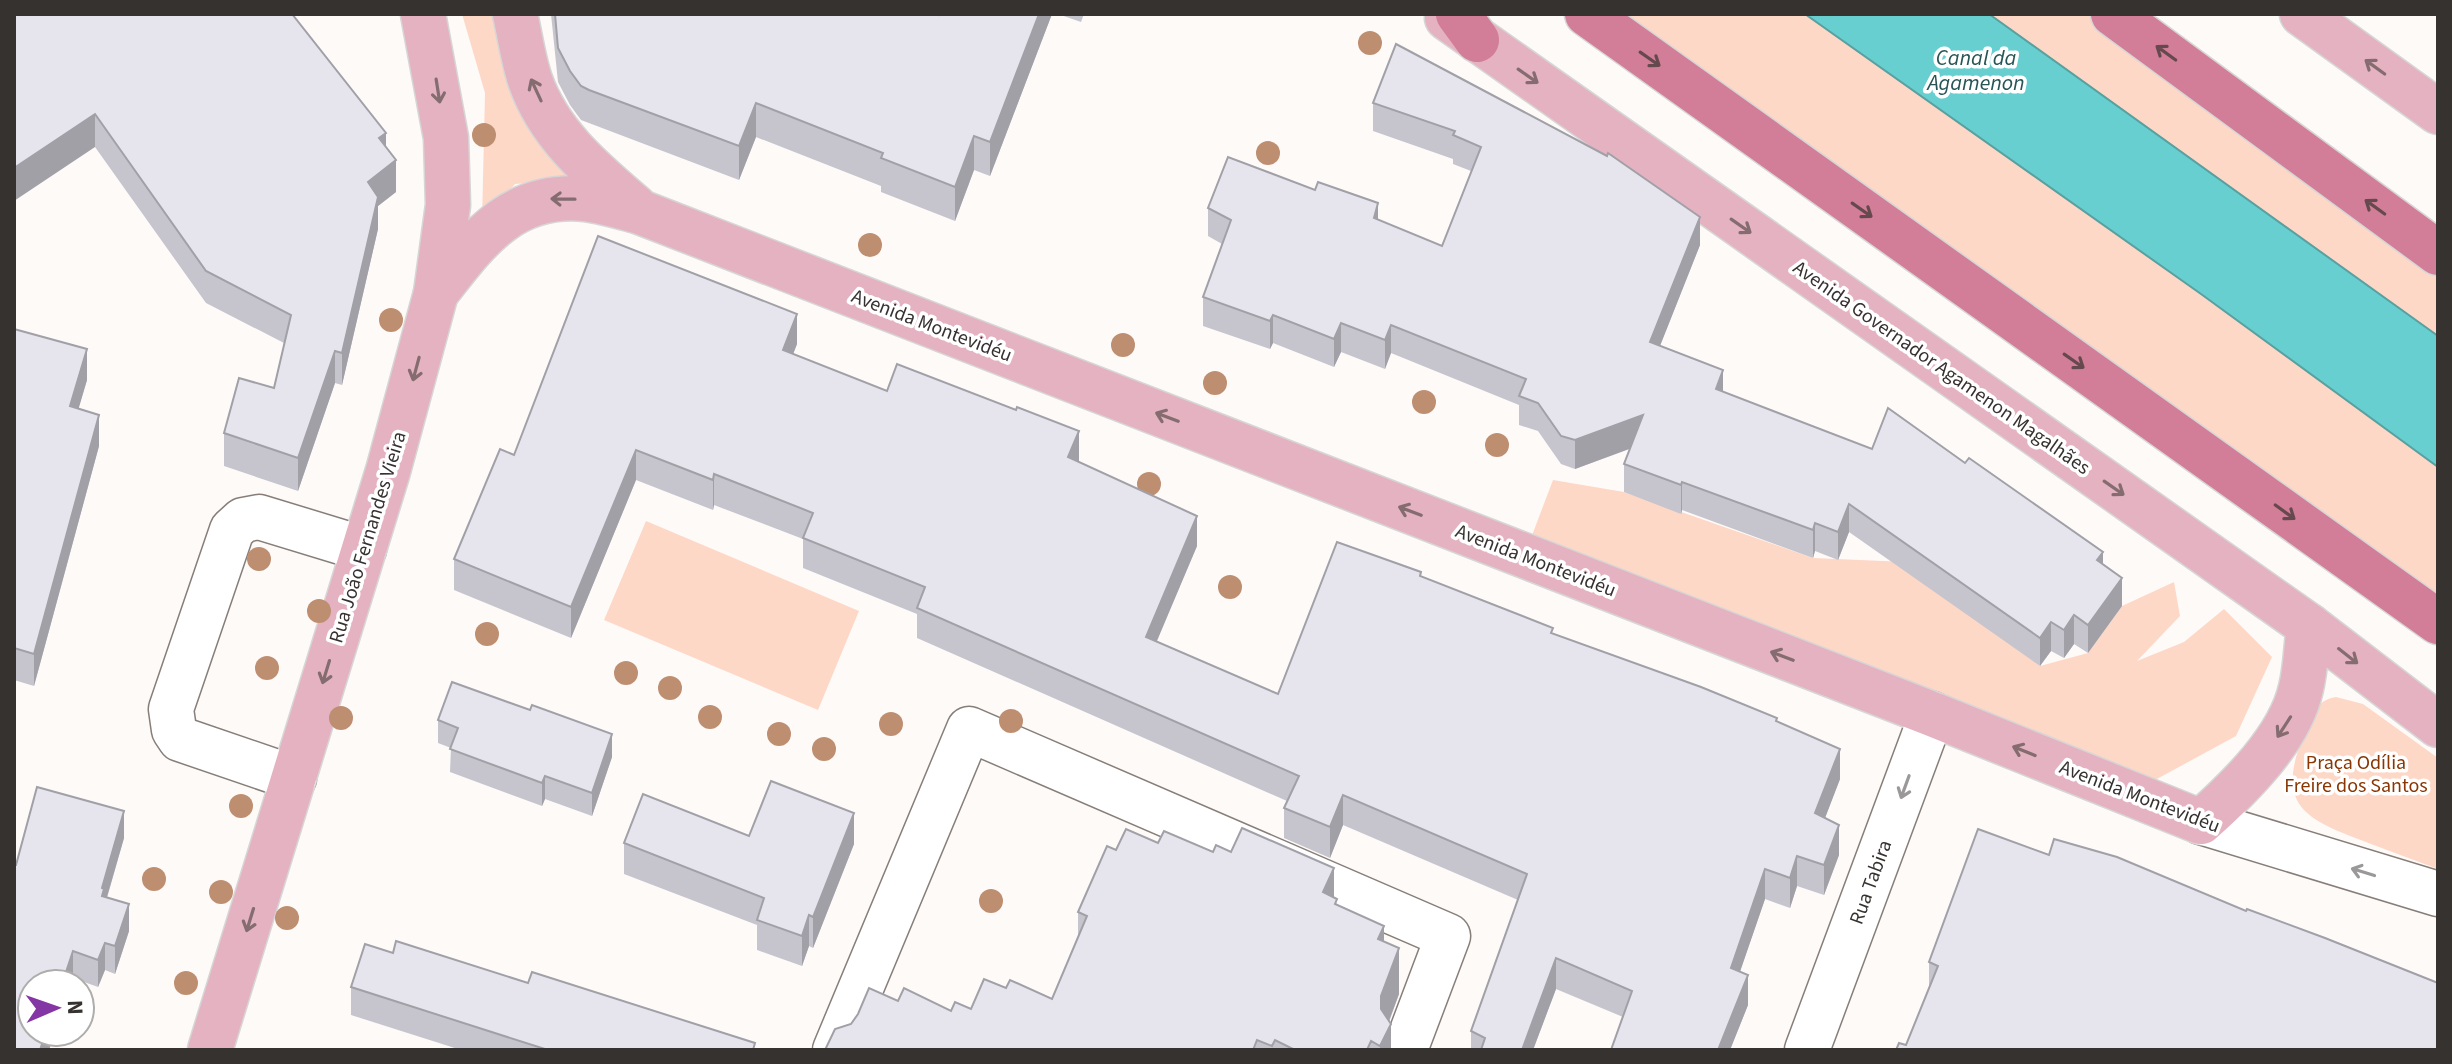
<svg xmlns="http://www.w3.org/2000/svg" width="2452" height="1064" font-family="'Source Sans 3',sans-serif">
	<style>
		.green { fill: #fed8c7 }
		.water { fill: #68cfd0; stroke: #59a0a0; stroke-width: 2 }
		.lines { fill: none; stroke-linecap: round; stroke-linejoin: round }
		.minor-casing { stroke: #877e7a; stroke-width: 47 }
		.major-casing { stroke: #d7d6d6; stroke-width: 47 }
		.highway-casing { stroke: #d7d6d6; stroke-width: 47 }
		.minor { stroke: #fff; stroke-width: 44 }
		.major { stroke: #e4b2c1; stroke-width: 44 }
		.highway { stroke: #d27e98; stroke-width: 44 }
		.tree { fill: #be8e71 }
		.wall { fill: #c6c5cd }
		.shaded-wall { fill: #a1a0a7 }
		.building { fill: #e6e5ee; stroke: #a1a0a7; stroke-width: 2 }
		.oneway { stroke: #65494f }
		.oneway2 { stroke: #846c71 }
		.oneway3 { stroke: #9a9898 }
		.labels { text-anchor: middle; stroke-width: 7; stroke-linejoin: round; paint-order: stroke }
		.street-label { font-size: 20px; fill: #363230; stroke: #fff }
		.park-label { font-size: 20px; fill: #893602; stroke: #fff }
		.water-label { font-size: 22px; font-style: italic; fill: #275555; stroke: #fff }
	</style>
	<rect width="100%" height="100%" fill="#fefaf8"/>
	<g class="green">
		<polygon points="462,14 495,14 599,191 561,181 515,184 482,221 485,93"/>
		<polygon points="1587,14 2113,14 2438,253 2438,622"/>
		<polygon points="1553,480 1624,492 1813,558 1907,562 2040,666 2088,653 2122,606 2174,582 2180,616 2137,661 2184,642 2224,609 2272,657 2236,736 2155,780 1531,538"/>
		<polygon points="646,521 859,611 818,710 604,620"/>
		<path d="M2336,697L2363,704L2438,758V869C2411,859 2384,849 2358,839C2299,817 2278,801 2303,736C2311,718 2315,700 2336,697Z"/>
	</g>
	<polygon class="water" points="1805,14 1989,14 2438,336 2438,467 2201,294"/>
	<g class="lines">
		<defs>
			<g id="minor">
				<polyline points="294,778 180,739 174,730 171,709 232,530 243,520 259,517 364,549"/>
				<polyline points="2201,822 2438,894"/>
				<polyline points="835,1050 969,729 1448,936 1405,1050"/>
				<polyline points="1807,1050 1932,714"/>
			</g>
			<g id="major">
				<path d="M515,14C520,36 523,59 530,80C549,135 593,171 635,207"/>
				<polyline points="2302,14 2438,112"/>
				<polyline points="1447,18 2309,626 2438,725"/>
				<path d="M436,293C477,241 510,192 585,199C603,201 622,207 640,212L1932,714L2201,822C2239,788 2290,739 2301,688C2306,668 2306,646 2309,626"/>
				<polyline points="210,1050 388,471 436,293 448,205 446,138 423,14"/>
			</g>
			<g id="highway">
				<polyline points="1458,14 1477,40"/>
				<polyline points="1587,14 2438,622"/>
				<polyline points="2113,14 2438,253"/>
			</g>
		</defs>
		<use href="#minor" class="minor-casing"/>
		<use href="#major" class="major-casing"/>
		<use href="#highway" class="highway-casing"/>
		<use href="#minor" class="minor"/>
		<use href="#major" class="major"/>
		<use href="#highway" class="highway"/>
	</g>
	<g class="tree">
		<circle cx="1370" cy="43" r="12"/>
		<circle cx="484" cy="135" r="12"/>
		<circle cx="1268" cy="153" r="12"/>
		<circle cx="870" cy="245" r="12"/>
		<circle cx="391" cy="320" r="12"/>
		<circle cx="1123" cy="345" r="12"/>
		<circle cx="1215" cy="383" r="12"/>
		<circle cx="1424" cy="402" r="12"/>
		<circle cx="1497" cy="445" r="12"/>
		<circle cx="1149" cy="484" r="12"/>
		<circle cx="259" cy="559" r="12"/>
		<circle cx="1230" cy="587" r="12"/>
		<circle cx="319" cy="611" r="12"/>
		<circle cx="487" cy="634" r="12"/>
		<circle cx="267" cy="668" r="12"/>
		<circle cx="626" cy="673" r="12"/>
		<circle cx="670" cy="688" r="12"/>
		<circle cx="710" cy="717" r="12"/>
		<circle cx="341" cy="718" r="12"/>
		<circle cx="1011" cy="721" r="12"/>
		<circle cx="891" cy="724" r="12"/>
		<circle cx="779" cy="734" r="12"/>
		<circle cx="824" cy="749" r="12"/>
		<circle cx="241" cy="806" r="12"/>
		<circle cx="154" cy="879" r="12"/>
		<circle cx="221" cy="892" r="12"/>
		<circle cx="991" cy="901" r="12"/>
		<circle cx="287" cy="918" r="12"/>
		<circle cx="186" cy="983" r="12"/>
	</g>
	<g class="wall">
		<polygon points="14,14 386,146 396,192 378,206 378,229 342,385 335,383 298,491 224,466 224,433 274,388 284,343 206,303 95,147"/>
		<polygon points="551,14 936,14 939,15 940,14 1052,14 990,176 974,170 955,221 881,192 881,186 756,137 739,180 581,120 570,105 558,82"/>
		<polygon points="1058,14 1084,14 1081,22"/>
		<polygon points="1396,44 1700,245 1660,346 1723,392 2103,564 2122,606 2088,653 2074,644 2064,658 2051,651 2040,666 1849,532 1838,560 1815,551 1813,558 1682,510 1681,514 1624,492 1624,464 1630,448 1575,469 1561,464 1538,431 1519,425 1519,405 1391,353 1385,369 1341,352 1334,367 1273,343 1270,349 1203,326 1203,297 1222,244 1208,236 1208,208 1378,220 1442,246 1471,171 1453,164 1453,159 1373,131 1373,103"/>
		<polygon points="14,329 87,380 78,409 99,446 34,686 14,680"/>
		<polygon points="797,344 793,354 887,391 1079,461 1079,462 1197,546 1156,641 1278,694 1421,576 1553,634 1777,722 1840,779 1825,818 1839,855 1824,895 1797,886 1790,908 1765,899 1740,971 1748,1005 1730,1050 1611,1050 1623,1017 1556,989 1533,1050 1471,1050 1471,1031 1518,900 1343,825 1330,858 1284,838 1284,808 1287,801 917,638 917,614 803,568 803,539 714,505 713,510 636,480 571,638 454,590 454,559 514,455"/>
		<polygon points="438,720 612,757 592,816 545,799 542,806 450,772 451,748 438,743"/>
		<polygon points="37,787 124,811 124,838 107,898 129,904 129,931 115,974 105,970 98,987 73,978 71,984 32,984 32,1032 55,1032 49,1050 14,1050 14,865 16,865"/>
		<polygon points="749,836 854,844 813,948 809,946 802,966 757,950 757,925 624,874 624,843"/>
		<polygon points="1158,843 1213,852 1334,897 1337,905 1384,942 1399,994 1389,1022 1391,1050 825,1050 851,1024 898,1001 951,1011 971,1009 1006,988 1052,999 1078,936 1078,912 1116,850"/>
		<polygon points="2049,855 2246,911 1906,1045 1929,987 1929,962"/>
		<polygon points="393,953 528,983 755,1050 461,1050 351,1015 351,987"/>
	</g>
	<g class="shaded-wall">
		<polygon points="1039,14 1052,14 990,176 990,142"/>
		<polygon points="756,103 756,137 739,180 739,146"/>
		<polygon points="95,114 95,147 14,201 14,168"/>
		<polygon points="386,133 386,165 379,138"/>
		<polygon points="974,136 974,170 955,221 955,187"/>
		<polygon points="396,160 396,192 378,206 378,229 342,385 342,353 368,182"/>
		<polygon points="1378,203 1378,231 1374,218"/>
		<polygon points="1700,217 1700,245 1650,371 1650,342"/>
		<polygon points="797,314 797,344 783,380 783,350"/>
		<polygon points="1273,315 1273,343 1270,349 1270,321"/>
		<polygon points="1341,323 1341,352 1334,367 1334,339"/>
		<polygon points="1391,325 1391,353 1385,369 1385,340"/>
		<polygon points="87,349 87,380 70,438 70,406"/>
		<polygon points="335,351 335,383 298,491 298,458"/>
		<polygon points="1723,370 1723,398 1716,389"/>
		<polygon points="99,415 99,446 34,686 34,654"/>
		<polygon points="1643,415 1643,444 1575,469 1575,440"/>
		<polygon points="1079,431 1079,461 1068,487 1068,457"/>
		<polygon points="636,450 636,480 571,638 571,607"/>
		<polygon points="714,474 714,505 713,510 713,480"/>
		<polygon points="1682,482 1682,510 1681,514 1681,485"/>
		<polygon points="1849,504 1849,532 1838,560 1838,532"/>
		<polygon points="1197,516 1197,546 1146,667 1146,637"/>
		<polygon points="1815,523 1815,551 1813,558 1813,530"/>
		<polygon points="2103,552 2103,581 2097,560"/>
		<polygon points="2122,578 2122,606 2088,653 2088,625"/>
		<polygon points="2074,615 2074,644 2064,658 2064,630"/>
		<polygon points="2051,622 2051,651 2040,666 2040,638"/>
		<polygon points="612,734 612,757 592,816 592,793"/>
		<polygon points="1840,749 1840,779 1815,844 1815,813"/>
		<polygon points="545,776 545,799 542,806 542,783"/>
		<polygon points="1343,795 1343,825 1330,858 1330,827"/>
		<polygon points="124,811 124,838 104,907 104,916 102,888"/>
		<polygon points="854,813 854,844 813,948 813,917"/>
		<polygon points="1839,825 1839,855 1824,895 1824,865"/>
		<polygon points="1797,856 1797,886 1790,908 1790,878"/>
		<polygon points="1334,868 1334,914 1323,892"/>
		<polygon points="1765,869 1765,899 1731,998 1731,968"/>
		<polygon points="129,904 129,931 115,974 115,946"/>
		<polygon points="809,915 809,946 802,966 802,936"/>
		<polygon points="1384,926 1384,972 1378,939"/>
		<polygon points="105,943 105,970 98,987 98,960"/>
		<polygon points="1399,948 1399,994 1381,1042 1391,1024 1391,1050 1380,1050 1381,996"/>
		<polygon points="73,951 73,978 71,984 62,984"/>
		<polygon points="1556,958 1556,989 1533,1050 1522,1050"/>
		<polygon points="1748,975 1748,1005 1730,1050 1718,1050"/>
		<polygon points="46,1032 55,1032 49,1050 40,1050"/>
	</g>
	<g class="building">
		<polygon points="14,14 292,14 386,133 379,138 396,160 368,182 378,197 342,353 335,351 298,458 224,433 239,378 274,388 291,315 206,271 95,114 14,168"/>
		<polygon points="555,14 936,14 939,15 940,14 1039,14 990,142 974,136 955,187 881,158 883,153 756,103 739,146 589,90 581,86 570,71 558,48"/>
		<polygon points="1396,44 1607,156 1608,153 1700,217 1650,342 1723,370 1716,389 1872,449 1888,408 1965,463 1969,458 2103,552 2097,560 2122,578 2088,625 2074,615 2064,630 2051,622 2040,638 1849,504 1838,532 1815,523 1813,530 1682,482 1681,485 1624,464 1643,415 1575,440 1561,436 1538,403 1519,396 1526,379 1391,325 1385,340 1341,323 1334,339 1273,315 1270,321 1203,297 1231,220 1208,208 1228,157 1315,190 1318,182 1378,203 1374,218 1442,246 1481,147 1453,135 1455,131 1373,103"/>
		<polygon points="598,236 797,314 783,350 887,391 897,364 1016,410 1017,407 1079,431 1068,457 1197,516 1146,637 1278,694 1337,542 1421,572 1420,576 1553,628 1551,633 1701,687 1777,718 1776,721 1840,749 1815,813 1839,825 1824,865 1797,856 1790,878 1765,869 1731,968 1748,975 1718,1050 1611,1050 1632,991 1556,958 1522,1050 1481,1050 1485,1038 1471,1031 1527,874 1343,795 1330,827 1284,808 1299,776 917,608 925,587 803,538 813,513 714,474 713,480 636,450 571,607 454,559 500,449 514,455"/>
		<polygon points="14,329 87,349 70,406 99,415 34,654 14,648"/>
		<polygon points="452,682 530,710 532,705 612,734 592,793 545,776 542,783 450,749 458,728 438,720"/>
		<polygon points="771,781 854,813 813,917 809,915 802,936 757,920 764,898 624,843 643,794 749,836"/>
		<polygon points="37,787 124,811 102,888 104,889 102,896 129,904 115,946 105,943 98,960 73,951 62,984 32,984 32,1032 46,1032 40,1050 14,1050 14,865 16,865"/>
		<polygon points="1242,828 1334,868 1323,892 1337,899 1335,904 1384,926 1378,939 1399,948 1381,996 1381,1009 1391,1024 1380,1046 1371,1041 1367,1050 1295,1050 1275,1040 1272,1046 1257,1040 1253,1050 825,1050 835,1029 851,1024 858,1014 869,988 898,1001 904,988 951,1011 955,1002 971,1009 984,979 1006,988 1010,980 1052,999 1087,916 1078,912 1107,846 1116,850 1126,829 1158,843 1164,831 1213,852 1216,845 1231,852"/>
		<polygon points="1978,829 2049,855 2054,839 2117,857 2246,911 2247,909 2325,938 2438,983 2438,1050 1896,1050 1899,1043 1906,1045 1938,966 1929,962"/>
		<polygon points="396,941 528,983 532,972 755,1043 753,1050 548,1050 351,987 365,944 393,953"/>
	</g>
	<defs><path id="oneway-shaft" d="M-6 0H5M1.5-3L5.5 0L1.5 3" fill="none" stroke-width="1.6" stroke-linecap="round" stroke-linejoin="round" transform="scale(2)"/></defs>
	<g class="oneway">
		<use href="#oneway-shaft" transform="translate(2166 53) rotate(-144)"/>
		<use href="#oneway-shaft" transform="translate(1650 59) rotate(35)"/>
		<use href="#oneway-shaft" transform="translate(2375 207) rotate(-144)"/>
		<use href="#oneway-shaft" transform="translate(1862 210) rotate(35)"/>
		<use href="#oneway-shaft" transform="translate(2074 361) rotate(35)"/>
		<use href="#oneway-shaft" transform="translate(2285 512) rotate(36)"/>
	</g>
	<g class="oneway2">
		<use href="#oneway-shaft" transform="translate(2375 67) rotate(-144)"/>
		<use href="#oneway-shaft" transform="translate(1528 76) rotate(35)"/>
		<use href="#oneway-shaft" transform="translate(536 90) rotate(-115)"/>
		<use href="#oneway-shaft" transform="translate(438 91) rotate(81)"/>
		<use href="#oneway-shaft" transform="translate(563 199) rotate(-179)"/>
		<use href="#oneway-shaft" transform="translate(1741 226) rotate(35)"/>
		<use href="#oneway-shaft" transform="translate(416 369) rotate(105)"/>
		<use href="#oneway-shaft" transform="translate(1167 417) rotate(-159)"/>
		<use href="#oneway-shaft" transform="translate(2114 488) rotate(35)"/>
		<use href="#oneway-shaft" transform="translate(1410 511) rotate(-159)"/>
		<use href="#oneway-shaft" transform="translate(1782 656) rotate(-159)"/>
		<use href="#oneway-shaft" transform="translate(2348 656) rotate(38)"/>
		<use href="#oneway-shaft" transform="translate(326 672) rotate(107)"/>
		<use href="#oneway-shaft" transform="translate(2284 727) rotate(123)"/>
		<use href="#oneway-shaft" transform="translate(2024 751) rotate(-158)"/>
		<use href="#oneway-shaft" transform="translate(250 920) rotate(107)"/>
	</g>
	<g class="oneway3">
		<use href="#oneway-shaft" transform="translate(1905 787) rotate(110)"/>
		<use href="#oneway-shaft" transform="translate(2363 872) rotate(-163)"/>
	</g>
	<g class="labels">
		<g class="street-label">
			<text transform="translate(932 325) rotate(21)" y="7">Avenida Montevidéu</text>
			<text transform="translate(1942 367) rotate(35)" y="7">Avenida Governador Agamenon Magalhães</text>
			<text transform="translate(367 537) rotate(-73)" y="7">Rua João Fernandes Vieira</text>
			<text transform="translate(1536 560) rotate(21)" y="7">Avenida Montevidéu</text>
			<text transform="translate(2140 796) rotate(21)" y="7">Avenida Montevidéu</text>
			<text transform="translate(1870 882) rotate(-70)" y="7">Rua Tabira</text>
		</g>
		<g class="park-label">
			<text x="2356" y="769">Praça Odília<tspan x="2356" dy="23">Freire dos Santos</tspan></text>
		</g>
		<g class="water-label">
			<text x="1976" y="65">Canal da<tspan x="1976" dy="25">Agamenon</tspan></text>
		</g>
	</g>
	<rect width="2452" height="1064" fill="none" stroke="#363230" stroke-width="32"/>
	<g transform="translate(56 1008) rotate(88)"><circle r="38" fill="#ffffff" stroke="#afadac" stroke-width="2"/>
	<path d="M0-6L14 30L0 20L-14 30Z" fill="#8536a5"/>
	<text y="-12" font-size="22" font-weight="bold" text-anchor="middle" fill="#363230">N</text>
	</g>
</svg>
